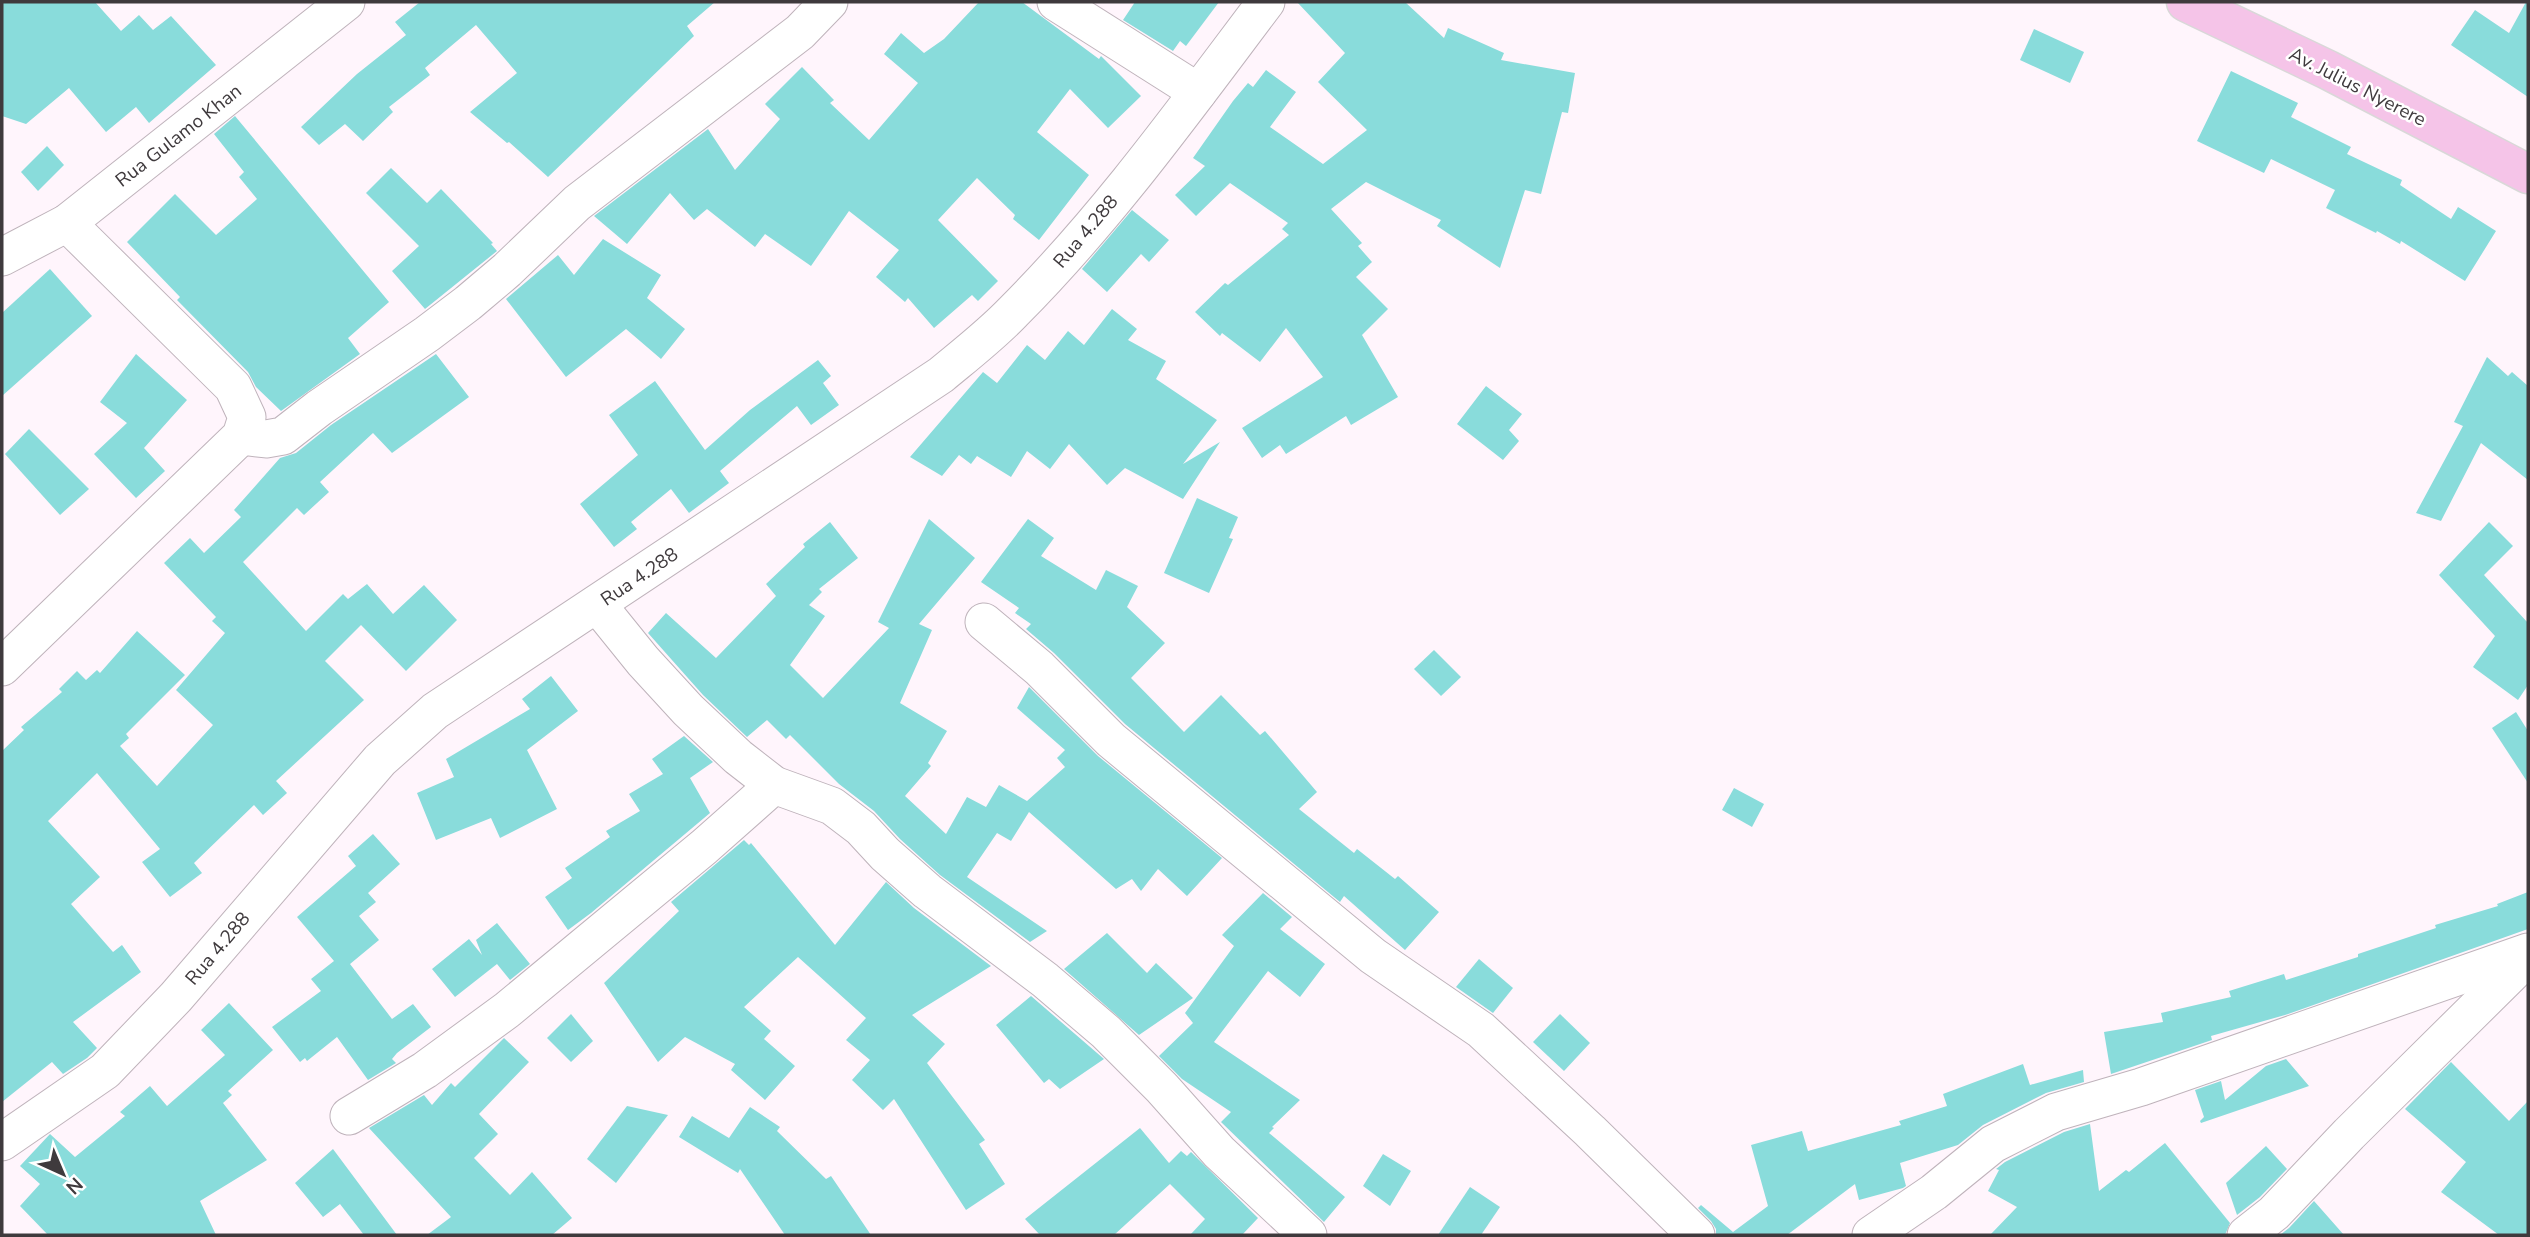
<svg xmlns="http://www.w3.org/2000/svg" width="2530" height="1237" font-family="'Nunito Sans',sans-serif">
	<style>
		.building { fill: #89dcdb }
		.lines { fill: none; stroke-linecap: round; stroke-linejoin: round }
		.minor-casing { stroke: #bfb3bb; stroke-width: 39 }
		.major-casing { stroke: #d9d8d8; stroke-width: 41 }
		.minor { stroke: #fff; stroke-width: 37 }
		.major { stroke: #f5c4e8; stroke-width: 38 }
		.labels { text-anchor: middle; stroke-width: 5; stroke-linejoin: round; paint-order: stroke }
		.street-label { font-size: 19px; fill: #3f3a3d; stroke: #fff }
	</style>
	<rect width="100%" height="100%" fill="#fff5fc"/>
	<g class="building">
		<polygon points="2,2 95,2 121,31 139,15 153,30 171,16 216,65 149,123 136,107 106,132 69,88 26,124 2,116"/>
		<polygon points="420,2 715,2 687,26 694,36 548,177 509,142 507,143 470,112 517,73 476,25 425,68 430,75 389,107 393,112 363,141 345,124 319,145 301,127 357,74 406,35 395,22"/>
		<polygon points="979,2 1022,2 1099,59 1101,56 1141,96 1108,128 1070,89 1037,132 1089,175 1039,240 1013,219 1015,215 977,178 938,220 998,281 978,301 972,295 934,328 908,298 905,302 876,277 899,250 849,211 811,266 765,234 755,247 707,209 694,220 670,193 627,244 594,216 708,129 735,170 780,119 765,104 802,67 834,100 830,103 869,140 918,83 884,54 901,33 924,53 944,39"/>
		<polygon points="1135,2 1219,2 1186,46 1180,41 1173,51 1123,20"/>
		<polygon points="1297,2 1405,2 1444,38 1448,28 1504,53 1501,60 1575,73 1568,113 1562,112 1541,194 1525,190 1500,268 1437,226 1441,220 1366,182 1331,209 1362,243 1358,246 1372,262 1356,277 1388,309 1362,335 1398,397 1351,425 1346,416 1286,454 1280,445 1262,458 1242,428 1323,377 1286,328 1260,362 1222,333 1220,336 1195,312 1225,283 1228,285 1289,235 1282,229 1288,223 1230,183 1196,216 1175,195 1205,166 1193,158 1233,101 1248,83 1253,87 1266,70 1296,92 1270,127 1323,164 1367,130 1318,82 1345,53"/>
		<polygon points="2526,2 2528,2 2528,97 2451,45 2475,10 2509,33"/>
		<polygon points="2034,29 2084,52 2070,83 2020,60"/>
		<polygon points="2231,71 2298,103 2291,117 2351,147 2347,154 2402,180 2400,185 2451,219 2458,207 2496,231 2465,281 2401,241 2400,244 2377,231 2376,233 2326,208 2335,190 2271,159 2264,173 2197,141"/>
		<polygon points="235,116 389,302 348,338 360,354 281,411 256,387 248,372 177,300 180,297 127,242 175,194 216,235 257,199 239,177 244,172 214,134"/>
		<polygon points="47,146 64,165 38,191 21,172"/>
		<polygon points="391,168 427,203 441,189 493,243 491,244 497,251 425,309 392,271 419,246 366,193"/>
		<polygon points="1132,210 1169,240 1149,262 1141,254 1107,292 1082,269"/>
		<polygon points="603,239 661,275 647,298 685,329 661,359 626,329 566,377 506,299 558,255 574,275"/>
		<polygon points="50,269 92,316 2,396 2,313"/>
		<polygon points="1112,309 1137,329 1128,340 1166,361 1156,379 1217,420 1183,464 1220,442 1183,499 1125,468 1107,485 1069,444 1050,469 1027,451 1011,477 977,456 971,464 959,455 942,476 910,457 983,372 997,383 1027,345 1045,360 1068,331 1084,345"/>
		<polygon points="136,354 187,400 144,448 165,471 136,498 94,454 127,423 100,402"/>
		<polygon points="436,354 469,397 392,453 373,433 320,482 329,492 304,515 297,508 243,562 306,631 343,594 348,599 367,584 393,614 424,585 457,620 406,671 361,625 325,661 364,700 276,781 287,793 263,815 254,805 194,863 202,873 170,897 142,862 160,849 97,773 48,821 100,877 71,904 113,952 122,945 141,972 73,1022 97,1048 87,1058 63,1074 52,1062 2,1102 2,751 24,730 21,727 62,692 59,689 77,671 86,680 97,670 100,673 137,631 185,675 126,734 129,738 120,746 157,786 213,725 176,690 225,633 212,621 216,617 164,563 190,538 204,553 241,517 234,510 280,458 296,453 331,425"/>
		<polygon points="2487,357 2508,376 2512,372 2528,386 2528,480 2481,443 2441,521 2416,513 2463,426 2454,422"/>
		<polygon points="818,360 831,376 823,383 839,405 811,425 797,406 720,471 729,483 689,513 671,489 631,522 637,529 614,547 580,504 638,455 609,415 655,381 705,450 750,410"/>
		<polygon points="1486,386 1522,414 1509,430 1519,441 1503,460 1457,424"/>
		<polygon points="29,429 89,489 60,515 5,454"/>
		<polygon points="1197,498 1238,517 1229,538 1233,539 1209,593 1164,573"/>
		<polygon points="929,519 975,558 919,624 932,630 900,703 947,731 928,763 931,766 905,796 946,834 967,797 986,807 999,785 1027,801 1065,767 1057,758 1065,750 1017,708 1029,687 1098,756 1222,858 1187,896 1158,869 1141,891 1132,879 1116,889 1029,812 1011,841 997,833 967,877 1047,931 1030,942 940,875 900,839 874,811 839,784 790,735 786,739 767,720 747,737 703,695 648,633 666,613 716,658 776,596 766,584 805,547 803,544 830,522 858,558 819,589 822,592 809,605 825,616 790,665 823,698 889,628 878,622"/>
		<polygon points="1028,519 1054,538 1041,556 1096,590 1106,570 1138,586 1127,607 1165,643 1131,678 1184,732 1221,695 1260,735 1265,731 1317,792 1299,809 1354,853 1357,849 1395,879 1398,876 1439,912 1405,950 1344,896 1340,902 1125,724 1054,653 1026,629 1031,624 1015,613 1019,608 981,582"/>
		<polygon points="2489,522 2513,546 2484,575 2528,623 2528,685 2518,700 2473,667 2495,636 2439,575"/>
		<polygon points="1434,650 1461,677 1441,696 1414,669"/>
		<polygon points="551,676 578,711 527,750 557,809 500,838 491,818 436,840 417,793 454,777 446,759 530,709 522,699"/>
		<polygon points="2516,712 2528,731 2528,783 2492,728"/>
		<polygon points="684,736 713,762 690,778 710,813 591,913 568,930 545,897 572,878 565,868 610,837 606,831 640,811 629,794 663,774 652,759"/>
		<polygon points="1734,788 1764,804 1752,827 1722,810"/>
		<polygon points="373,834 400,864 368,893 376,902 359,916 379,940 350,964 392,1019 413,1004 431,1027 397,1053 392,1059 396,1063 368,1080 337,1037 307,1061 305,1058 300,1062 272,1027 321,991 311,979 334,961 297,917 356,866 348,856"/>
		<polygon points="744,840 749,845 751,843 835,945 886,882 914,908 991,966 912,1015 945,1044 927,1063 985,1140 979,1144 1005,1184 966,1210 894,1099 883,1110 852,1080 870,1060 846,1040 866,1018 798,957 744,1007 771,1031 764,1039 795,1066 765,1100 731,1070 735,1064 685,1037 658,1062 604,983 679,911 671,902"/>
		<polygon points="2528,892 2528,929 2285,1015 2211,1036 2212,1040 2111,1074 2104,1032 2163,1022 2161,1013 2231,997 2229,991 2284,974 2286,980 2358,957 2358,954 2436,928 2435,925 2498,906 2497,904"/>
		<polygon points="1263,893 1292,917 1280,929 1325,964 1300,997 1268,971 1214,1042 1300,1100 1272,1127 1274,1128 1269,1133 1345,1197 1324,1222 1221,1122 1231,1112 1182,1079 1159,1056 1193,1023 1185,1013 1234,946 1222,935"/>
		<polygon points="497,923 530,964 510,980 497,964 455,997 432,969 469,939 482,955 476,940"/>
		<polygon points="1107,933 1147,973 1156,963 1193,998 1139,1035 1064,969"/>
		<polygon points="1479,959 1513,988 1493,1013 1456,987"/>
		<polygon points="1031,996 1104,1059 1060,1089 1049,1079 1044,1083 996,1025"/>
		<polygon points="229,1003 273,1050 228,1091 232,1095 223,1103 267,1160 200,1201 216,1235 48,1235 20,1206 40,1184 20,1166 50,1134 75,1157 125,1116 120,1112 150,1086 167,1106 225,1055 201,1030"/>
		<polygon points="571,1014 593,1041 571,1062 547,1038"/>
		<polygon points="1560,1014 1590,1043 1564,1071 1533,1042"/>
		<polygon points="504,1038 529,1062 479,1114 498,1134 474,1158 510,1195 532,1172 572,1218 552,1235 427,1235 451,1217 369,1128 424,1095 432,1105 451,1083 455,1087"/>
		<polygon points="2286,1059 2309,1086 2201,1123 2200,1121 2204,1117 2195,1090 2221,1081 2225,1100 2266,1066"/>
		<polygon points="2451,1062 2509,1121 2528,1101 2528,1235 2499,1235 2441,1192 2466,1162 2405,1109"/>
		<polygon points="2023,1064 2030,1085 2083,1070 2084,1082 2046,1093 1983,1125 1958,1145 1900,1163 1906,1186 1903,1188 1859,1200 1855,1184 1787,1235 1716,1235 1716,1229 1711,1221 1698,1208 1701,1205 1733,1232 1768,1206 1751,1145 1802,1131 1808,1151 1901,1125 1899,1121 1947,1106 1943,1094"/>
		<polygon points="627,1106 668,1115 616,1183 587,1159"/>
		<polygon points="750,1107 780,1127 777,1131 826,1179 831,1176 871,1235 785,1235 740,1169 738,1173 679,1137 692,1116 729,1138"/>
		<polygon points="2090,1124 2099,1191 2126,1170 2129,1172 2165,1143 2230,1223 2225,1235 1990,1235 2017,1207 1988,1191 1999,1170 1996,1169 2005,1162 2064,1132"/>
		<polygon points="1140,1128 1169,1163 1181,1151 1187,1156 1191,1152 1258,1218 1242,1235 1190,1235 1205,1219 1170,1184 1114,1235 1040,1235 1025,1219"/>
		<polygon points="2266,1146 2287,1169 2260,1197 2237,1215 2226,1183"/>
		<polygon points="333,1149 397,1235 364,1235 340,1204 323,1217 295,1183"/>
		<polygon points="1383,1154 1411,1171 1390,1206 1363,1186"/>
		<polygon points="1470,1187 1500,1207 1481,1235 1438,1235"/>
		<polygon points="2314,1201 2344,1235 2280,1235 2289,1228"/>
	</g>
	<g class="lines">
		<defs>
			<g id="minor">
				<polyline points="1056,2 1198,92"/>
				<polyline points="2,257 67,223 346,2"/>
				<polyline points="241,436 266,439 283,436 319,408 427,334 468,303 507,270 577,203 800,32 829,2"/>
				<polyline points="597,604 643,661 688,710 738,757 774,785 832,806 861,828 885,854 927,891 1045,980 1106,1032 1162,1088 1219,1152 1308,1235"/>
				<polyline points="984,622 1039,668 1111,740 1373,956 1481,1030 1590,1131 1696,1235"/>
				<polyline points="2,667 241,436 247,417 233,387 67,223"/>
				<polyline points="349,1116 425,1070 507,1010 704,847 774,785"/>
				<path d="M2,1142L105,1071L176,997L380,760L435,711L941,375C965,355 991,335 1013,312C1107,218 1186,108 1266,2"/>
				<polyline points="1871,1235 1934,1192 1993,1144 2056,1112 2141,1087 2528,952"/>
				<polyline points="2246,1235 2274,1213 2349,1134 2528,957"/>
			</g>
			<polyline id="major" points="2186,2 2328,70 2528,174"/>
		</defs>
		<use href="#minor" class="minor-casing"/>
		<use href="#major" class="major-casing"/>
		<use href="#minor" class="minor"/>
		<use href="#major" class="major"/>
	</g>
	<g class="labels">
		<g class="street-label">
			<text transform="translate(2358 86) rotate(27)" y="7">Av. Julius Nyerere</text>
			<text transform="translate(178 135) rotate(-38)" y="7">Rua Gulamo Khan</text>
			<text transform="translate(1085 231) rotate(-50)" y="7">Rua 4.288</text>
			<text transform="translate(639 576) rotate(-34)" y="7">Rua 4.288</text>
			<text transform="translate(217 948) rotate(-50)" y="7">Rua 4.288</text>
		</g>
	</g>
	<rect width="2530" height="1237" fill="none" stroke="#3f3a3d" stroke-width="7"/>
	<g transform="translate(63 1174) rotate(136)" stroke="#ffffff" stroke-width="5" paint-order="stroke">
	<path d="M0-5L12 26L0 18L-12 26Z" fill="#3f3a3d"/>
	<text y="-10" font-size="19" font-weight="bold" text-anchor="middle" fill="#3f3a3d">N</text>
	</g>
</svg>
